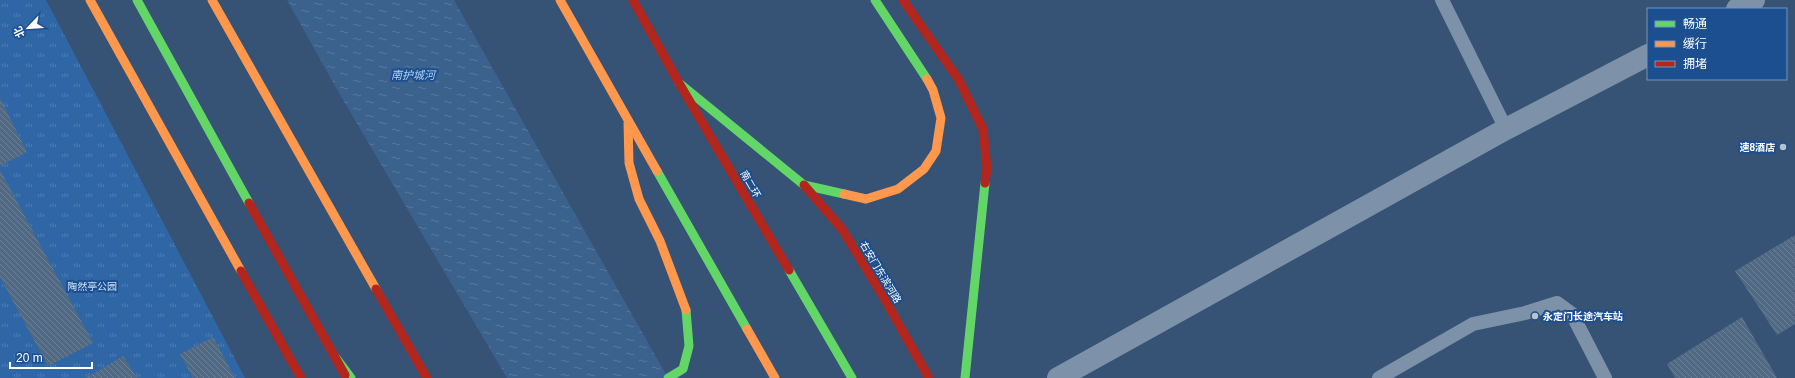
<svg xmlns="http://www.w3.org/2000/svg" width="1795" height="378" font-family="Helvetica,'Noto Sans SC',sans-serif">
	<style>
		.park { fill: url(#park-tufts) }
		.water { fill: url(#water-ripples) }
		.building { fill: url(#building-back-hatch) }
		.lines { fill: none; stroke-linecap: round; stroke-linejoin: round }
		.lane { stroke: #7d92a8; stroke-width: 14 }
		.street { stroke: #7d92a8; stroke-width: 22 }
		.fast { stroke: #63d668; stroke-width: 9 }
		.slow { stroke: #ff974d; stroke-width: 9 }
		.jam { stroke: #b3261e; stroke-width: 9 }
		.poi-dot { fill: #b9c2ce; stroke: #1b4f8f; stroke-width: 1.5 }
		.labels { text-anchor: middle; stroke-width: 4; stroke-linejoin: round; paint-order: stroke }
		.poi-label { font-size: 10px; font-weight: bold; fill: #fff; stroke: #1b4f8f; text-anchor: end }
		.street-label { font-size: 10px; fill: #fff; stroke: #1b4f8f }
		.park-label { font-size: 10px; fill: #cfe3fa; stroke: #1b4f8f }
		.water-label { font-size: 11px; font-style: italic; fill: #b5d3f5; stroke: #1b4f8f }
	</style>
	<defs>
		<pattern id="park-tufts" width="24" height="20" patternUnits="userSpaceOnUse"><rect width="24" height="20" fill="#2f66a5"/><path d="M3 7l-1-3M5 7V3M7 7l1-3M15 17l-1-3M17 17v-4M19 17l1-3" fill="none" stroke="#4e7db2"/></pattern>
		<pattern id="water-ripples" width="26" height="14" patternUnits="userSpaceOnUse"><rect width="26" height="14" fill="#3b618d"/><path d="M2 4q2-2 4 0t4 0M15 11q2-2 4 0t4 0" fill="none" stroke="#58799e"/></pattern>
		<pattern id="building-back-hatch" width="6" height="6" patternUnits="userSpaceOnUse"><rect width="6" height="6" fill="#526984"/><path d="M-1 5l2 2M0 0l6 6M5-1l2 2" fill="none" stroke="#6c8096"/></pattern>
	</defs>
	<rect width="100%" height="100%" fill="#365274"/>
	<polygon class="park" points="0,0 46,0 245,378 0,378"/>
	<polygon class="water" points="287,0 454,0 668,378 507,378 339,93"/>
	<g class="building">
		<polygon points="0,98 27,152 0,166"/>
		<polygon points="0,170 93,343 48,366 0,277"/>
		<polygon points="1795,235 1795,324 1777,335 1735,271"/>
		<polygon points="1742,317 1777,378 1675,378 1667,364"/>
		<polygon points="213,337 235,378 193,378 180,354"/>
		<polygon points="123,356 137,378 86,378"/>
	</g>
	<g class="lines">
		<g class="lane">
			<polyline points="1442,0 1506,129"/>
			<polyline points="1379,378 1473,324 1525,313 1557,303 1572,314 1605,378"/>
		</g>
		<g class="street">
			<polyline points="1737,9 1754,0"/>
			<polyline points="1058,378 1506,129 1648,55"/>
		</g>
		<g class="fast">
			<polyline points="137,0 249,203"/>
			<polyline points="875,0 927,79"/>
			<polyline points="679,83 804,185 844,194"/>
			<polyline points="657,171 747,329"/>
			<polyline points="789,270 852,378"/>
			<polyline points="336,358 351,378"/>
			<polyline points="668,378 683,369 689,346 686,310"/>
			<polyline points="965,378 985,183"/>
		</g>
		<g class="slow">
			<polyline points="90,0 241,271"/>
			<polyline points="212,0 376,289"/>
			<polyline points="560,0 657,171"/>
			<polyline points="628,123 629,163 639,199 660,241 686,310"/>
			<polyline points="844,194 866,199 898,189 924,169 936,151 941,118 933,90 927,79"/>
			<polyline points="747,329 775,378"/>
		</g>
		<g class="jam">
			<polyline points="633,0 679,83 789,270"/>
			<polyline points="903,0 959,80 983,129 987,168 985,183"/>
			<polyline points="804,185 842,229 883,296 929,378"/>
			<polyline points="249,203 345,375"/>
			<polyline points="241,271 301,378"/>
			<polyline points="376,289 427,378"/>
		</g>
	</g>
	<g class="poi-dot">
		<circle cx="1783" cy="147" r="4"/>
		<circle cx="1535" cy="316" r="4"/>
	</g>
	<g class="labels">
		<g class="poi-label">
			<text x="1775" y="151">速8酒店</text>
			<text x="1543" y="320" text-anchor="start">永定门长途汽车站</text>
		</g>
		<g class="street-label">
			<text transform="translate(751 184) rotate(60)" y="4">南二环</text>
			<text transform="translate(881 272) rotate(59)" y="4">右安门东滨河路</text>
		</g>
		<g class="park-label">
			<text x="92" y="290">陶然亭公园</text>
		</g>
		<g class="water-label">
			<text x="413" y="79">南护城河</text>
		</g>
	</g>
	<rect x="1647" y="8" width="140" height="72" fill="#1b4f8f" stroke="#7695bc"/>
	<rect x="1655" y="21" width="20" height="6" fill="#63d668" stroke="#7695bc"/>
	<text x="1683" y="28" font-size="12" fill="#ffffff">畅通</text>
	<rect x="1655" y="41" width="20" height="6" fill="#ff974d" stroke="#7695bc"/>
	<text x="1683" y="48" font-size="12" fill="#ffffff">缓行</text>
	<rect x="1655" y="61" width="20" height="6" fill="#b3261e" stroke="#7695bc"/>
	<text x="1683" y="68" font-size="12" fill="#ffffff">拥堵</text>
	<g transform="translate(28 28) rotate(245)" stroke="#1b4f8f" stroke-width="3" paint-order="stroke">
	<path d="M0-3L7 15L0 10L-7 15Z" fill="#ffffff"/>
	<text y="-6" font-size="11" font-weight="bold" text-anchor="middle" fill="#ffffff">北</text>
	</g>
	<path d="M10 362v6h82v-6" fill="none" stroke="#ffffff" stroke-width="2"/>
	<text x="16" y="362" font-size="12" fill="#ffffff" stroke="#1b4f8f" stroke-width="3" paint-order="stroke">20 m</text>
</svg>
